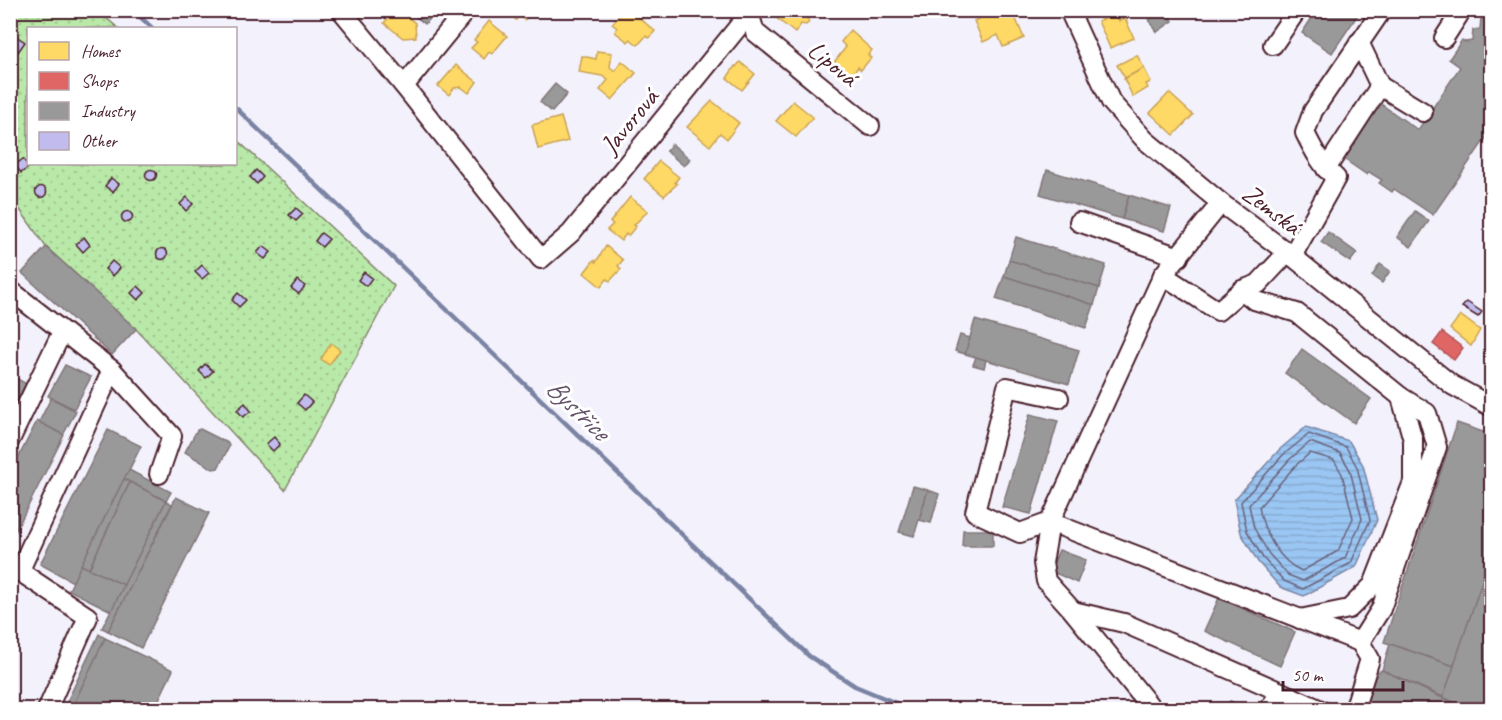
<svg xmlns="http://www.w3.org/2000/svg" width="1502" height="720" font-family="Caveat,sans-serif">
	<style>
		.garden { fill: url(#garden-dots); stroke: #82846a; stroke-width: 1.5 }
		.water { fill: url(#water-rules); stroke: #7a83a3; stroke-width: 1.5 }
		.homes { fill: #ffd966; stroke: #c9a154; stroke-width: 1.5 }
		.shops { fill: #e06666; stroke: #b35154; stroke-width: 1.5 }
		.industry { fill: #999; stroke: #817478; stroke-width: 1.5 }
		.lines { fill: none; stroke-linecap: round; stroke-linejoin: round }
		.shore { stroke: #6a627b; stroke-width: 1.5 }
		.stream { stroke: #7a83a3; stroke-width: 4.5 }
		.building { fill: #c2bcee; stroke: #4a1f2b; stroke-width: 1.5 }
		.minor-casing { stroke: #4a1f2b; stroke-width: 22 }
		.minor { stroke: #fff; stroke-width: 18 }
		.labels { text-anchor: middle; stroke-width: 6; stroke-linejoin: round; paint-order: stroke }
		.street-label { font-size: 26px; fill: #4a1f2b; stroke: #fff }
		.water-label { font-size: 27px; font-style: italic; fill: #625167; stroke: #fff }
	</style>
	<defs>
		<pattern id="garden-dots" width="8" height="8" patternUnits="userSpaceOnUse" patternTransform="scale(1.5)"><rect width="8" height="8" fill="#b9e9a8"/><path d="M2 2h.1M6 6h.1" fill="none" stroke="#a1c791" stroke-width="1.8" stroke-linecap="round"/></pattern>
		<pattern id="water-rules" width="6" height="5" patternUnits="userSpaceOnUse" patternTransform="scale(1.5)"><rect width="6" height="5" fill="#9ac6f3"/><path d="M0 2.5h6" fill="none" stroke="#86aad0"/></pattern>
	</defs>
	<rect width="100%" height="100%" fill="#f3f2fc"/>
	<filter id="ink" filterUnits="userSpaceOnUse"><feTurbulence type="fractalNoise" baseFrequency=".0167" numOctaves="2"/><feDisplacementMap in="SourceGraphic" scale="12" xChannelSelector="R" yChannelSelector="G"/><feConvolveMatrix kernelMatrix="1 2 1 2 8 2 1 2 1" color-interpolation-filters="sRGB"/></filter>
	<g filter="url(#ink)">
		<polygon class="garden" points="10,11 98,11 118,28 28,28 28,164 236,164 236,139 394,286 285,490 136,329 46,247 11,197"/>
		<polygon class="water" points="1306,427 1349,441 1363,465 1377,520 1356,567 1304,596 1280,587 1258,562 1241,533 1234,500 1279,450"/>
		<g class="homes">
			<polygon points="395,10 399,10 415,23 416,37 403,38 384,23"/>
			<polygon points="505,10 533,10 533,12 524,20 519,16 516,20"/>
			<polygon points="623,10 641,10 637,16 655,31 649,38 646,36 638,45 630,39 628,42 615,32 617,28 612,24"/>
			<polygon points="807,10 805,12 809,15 807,18 809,22 806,25 801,24 795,33 775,17 777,18 782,13 780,10"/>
			<polygon points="998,10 1012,10 1024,38 1003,47 998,35 983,42 974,21"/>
			<polygon points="1116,14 1119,21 1125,18 1134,38 1110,48 1098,21"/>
			<polygon points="489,21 507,36 492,54 489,52 484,59 471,48 477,42 474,40"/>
			<polygon points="850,30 872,50 868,55 871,58 861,70 858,67 851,76 841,69 839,71 832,65 846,47 841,42"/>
			<polygon points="597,51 612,53 610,67 615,71 622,61 636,73 612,100 600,90 608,80 602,76 579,72 582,56 596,59"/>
			<polygon points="1137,55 1144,68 1125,78 1117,65"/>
			<polygon points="740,62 755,74 742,90 727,78 735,66 736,67"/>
			<polygon points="456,65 477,82 469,93 461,87 454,88 449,95 438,86"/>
			<polygon points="1144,68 1151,82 1146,84 1148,88 1133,97 1124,79"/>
			<polygon points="1169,93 1193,115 1174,135 1150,113"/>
			<polygon points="712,101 739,123 727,139 720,133 710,146 687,127"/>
			<polygon points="793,101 813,117 796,137 776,121"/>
			<polygon points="561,117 568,141 538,149 532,125"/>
			<polygon points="659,161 679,177 675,182 677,184 664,196 644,179"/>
			<polygon points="630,197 648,211 634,225 636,226 628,236 626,234 621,241 607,230 613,224 610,222"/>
			<polygon points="606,246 623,260 618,266 621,269 610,281 607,279 601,287 584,273 594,260 596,262"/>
			<polygon points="1460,315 1480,330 1471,346 1450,329"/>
			<polygon points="331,343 340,350 329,365 321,359"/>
		</g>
		<polygon class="shops" points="1442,332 1463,348 1454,360 1433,344"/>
		<g class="industry">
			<polygon points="412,10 432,10 434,13 425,24 410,12"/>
			<polygon points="1162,10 1166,10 1173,21 1157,32 1149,20"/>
			<polygon points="1317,10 1361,10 1332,53 1302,33"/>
			<polygon points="1488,10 1492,10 1492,129 1433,215 1394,189 1392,192 1379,183 1382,180 1369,172 1367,175 1341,157 1378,102 1418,130 1460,67 1449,59 1462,40 1465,42 1472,41 1473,30 1480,29 1481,18 1488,17"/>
			<polygon points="555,84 567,94 552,112 540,102"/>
			<polygon points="672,144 690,159 684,166 666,151"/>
			<polygon points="1047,170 1129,195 1122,219 1040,194"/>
			<polygon points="1129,195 1171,208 1164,231 1122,219"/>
			<polygon points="1415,211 1429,221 1411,247 1397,237"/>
			<polygon points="1328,232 1357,253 1350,262 1321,242"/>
			<polygon points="1016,237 1106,265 1099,288 1009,260"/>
			<polygon points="46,247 136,329 112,355 22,273"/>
			<polygon points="1009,260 1099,288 1094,305 1004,276"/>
			<polygon points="1380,264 1390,271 1382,283 1372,276"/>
			<polygon points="1004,276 1094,305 1086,328 996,299"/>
			<polygon points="975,320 1079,350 1069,384 965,354"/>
			<polygon points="960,335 970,338 965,354 955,351"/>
			<polygon points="1302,349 1371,399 1354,423 1285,373"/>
			<polygon points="976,357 986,360 984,368 973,365"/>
			<polygon points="65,365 91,377 74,409 48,396"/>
			<polygon points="14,377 30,386 10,425 10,384"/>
			<polygon points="51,398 76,411 63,435 39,422"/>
			<polygon points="1030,414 1058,421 1031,514 1002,507"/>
			<polygon points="37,421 64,435 10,542 10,474"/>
			<polygon points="1457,423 1492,435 1492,552 1454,666 1384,642"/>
			<polygon points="200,429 228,443 229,447 218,468 213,469 185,452 197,430"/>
			<polygon points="108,430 141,446 73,582 40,564"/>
			<polygon points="129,470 171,492 166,501 124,479"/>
			<polygon points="124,479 130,482 89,569 81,565"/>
			<polygon points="130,482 166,501 124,585 89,569"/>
			<polygon points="913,486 928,490 914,536 899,532"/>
			<polygon points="928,490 939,494 931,523 919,520"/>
			<polygon points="176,497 209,513 141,648 108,631"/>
			<polygon points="166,501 172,504 108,631 102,628"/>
			<polygon points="963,530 993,530 993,546 962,546"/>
			<polygon points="1059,550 1086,560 1077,583 1055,573 1052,567"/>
			<polygon points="1492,552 1492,710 1462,710 1460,705 1443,697"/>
			<polygon points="81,565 124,585 111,611 69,590"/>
			<polygon points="1219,598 1295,632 1280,666 1204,631"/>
			<polygon points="99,634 105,638 71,710 63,710"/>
			<polygon points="105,638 173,670 154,710 71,710"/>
			<polygon points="1390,644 1454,666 1443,697 1382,670"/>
			<polygon points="1382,670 1460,706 1462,710 1362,710 1375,673"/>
			<polygon points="1230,701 1249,709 1225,710"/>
		</g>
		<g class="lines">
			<g class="shore">
				<polygon points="1309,434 1346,447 1357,467 1370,520 1351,563 1303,589 1284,581 1263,558 1247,531 1241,502 1283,455"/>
				<polygon points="1310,442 1340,453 1350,470 1362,519 1345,558 1303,581 1288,575 1269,554 1254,528 1249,505 1289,460"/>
				<path d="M1310,453L1334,460L1342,474L1353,518L1338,551L1302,571C1279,562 1263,531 1259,507L1295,466Z"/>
			</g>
			<g class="stream">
				<polyline points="133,10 152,28"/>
				<polyline points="236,108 809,656 855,686 913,710"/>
			</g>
		</g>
		<g class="building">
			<polygon points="16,36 25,42 18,52 10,47"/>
			<polygon points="23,159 29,167 21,173 15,165"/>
			<circle cx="151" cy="175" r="5.5"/>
			<polygon points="256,170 263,177 257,184 250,177"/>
			<polygon points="111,178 119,184 113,192 105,186"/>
			<circle cx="41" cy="192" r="5.5"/>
			<polygon points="187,197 193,204 186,211 180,204"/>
			<polygon points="296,208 303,214 296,221 289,215"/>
			<circle cx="127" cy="217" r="5.5"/>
			<polygon points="321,233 329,239 322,247 315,241"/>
			<polygon points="84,237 90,245 83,252 76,244"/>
			<polygon points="263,246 271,252 265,259 257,253"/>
			<circle cx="162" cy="254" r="5.5"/>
			<polygon points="112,261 120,268 113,276 105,269"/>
			<polygon points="202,265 209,273 202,279 195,272"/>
			<polygon points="364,272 372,278 366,286 358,280"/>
			<polygon points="297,280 305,286 299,294 291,288"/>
			<polygon points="138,286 145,293 138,300 131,293"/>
			<polygon points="238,293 246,300 239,307 232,300"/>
			<polygon points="1467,302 1482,312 1478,317 1462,307"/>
			<polygon points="205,364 213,371 206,378 199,371"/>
			<polygon points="304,395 312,402 305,410 297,403"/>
			<polygon points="245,403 251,411 243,417 237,410"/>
			<polygon points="274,437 280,444 273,451 266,444"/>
		</g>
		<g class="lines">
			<defs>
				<g id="minor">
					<polyline points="341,10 404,86 541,259 571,233 752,10"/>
					<polyline points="748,10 755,32 870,126"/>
					<polyline points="1069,10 1111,102 1145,140 1221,203 1292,256 1452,385 1492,407"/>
					<polyline points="1444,38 1462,10"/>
					<polyline points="1359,42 1380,86 1423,112"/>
					<polyline points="1273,45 1297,10"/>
					<polyline points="404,86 466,10"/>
					<polyline points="1326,169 1380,86"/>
					<polyline points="1221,203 1163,275 1050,522 1360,642 1381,609 1437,447 1427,413 1401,397"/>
					<polyline points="1079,222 1179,257"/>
					<path d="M1292,256L1336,178C1321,165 1314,151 1305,133L1313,111L1382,10"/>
					<polyline points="1163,275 1218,311 1242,290 1258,284 1287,253"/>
					<polyline points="10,290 112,370 172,436 159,474"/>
					<polyline points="1242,290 1254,300 1297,313 1401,397 1413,440 1413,482 1373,585 1349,609 1300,619"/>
					<polyline points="10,440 62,332"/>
					<polyline points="1050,522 1020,533 975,512 1007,387 1059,398"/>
					<polyline points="1050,522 1043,563 1046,581 1073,611 1153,710"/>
					<polyline points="10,565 88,617 47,710"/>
					<polyline points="19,572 112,370"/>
					<polyline points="1073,611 1124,623 1281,692 1268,710"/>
					<polyline points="1281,692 1321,710"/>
					<polyline points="1354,710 1370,659 1360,642"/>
				</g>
			</defs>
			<use href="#minor" class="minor-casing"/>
			<use href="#minor" class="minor"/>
		</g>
	</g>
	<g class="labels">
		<g class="street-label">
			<text transform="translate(833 63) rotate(39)" y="9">Lipová</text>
			<text transform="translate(629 121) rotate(-51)" y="9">Javorová</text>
			<text transform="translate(1272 209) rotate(37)" y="9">Zemská</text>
		</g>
		<g class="water-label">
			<text transform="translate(578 409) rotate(44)" y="9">Bystřice</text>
		</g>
	</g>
	<rect width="1502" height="720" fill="none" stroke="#fff" stroke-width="36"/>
	<rect x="18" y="18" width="1466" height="684" fill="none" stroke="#4a1f2b" stroke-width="2" filter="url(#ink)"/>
	<rect x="27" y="27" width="210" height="138" fill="#ffffff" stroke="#b7a5aa" stroke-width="1.5"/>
	<rect x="39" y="42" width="30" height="18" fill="#ffd966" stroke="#b7a5aa" stroke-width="1.5"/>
	<text x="81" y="57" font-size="18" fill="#4a1f2b">Homes</text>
	<rect x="39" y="72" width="30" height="18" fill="#e06666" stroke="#b7a5aa" stroke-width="1.5"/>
	<text x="81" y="87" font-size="18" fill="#4a1f2b">Shops</text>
	<rect x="39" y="102" width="30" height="18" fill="#999999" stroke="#b7a5aa" stroke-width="1.5"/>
	<text x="81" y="117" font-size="18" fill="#4a1f2b">Industry</text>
	<rect x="39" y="132" width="30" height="18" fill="#c2bcee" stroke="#b7a5aa" stroke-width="1.5"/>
	<text x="81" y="147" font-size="18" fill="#4a1f2b">Other</text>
	<path d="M1283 681v9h120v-9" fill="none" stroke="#4a1f2b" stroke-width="3"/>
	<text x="1292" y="681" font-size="18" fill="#4a1f2b" stroke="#ffffff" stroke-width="4.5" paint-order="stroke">50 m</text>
</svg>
